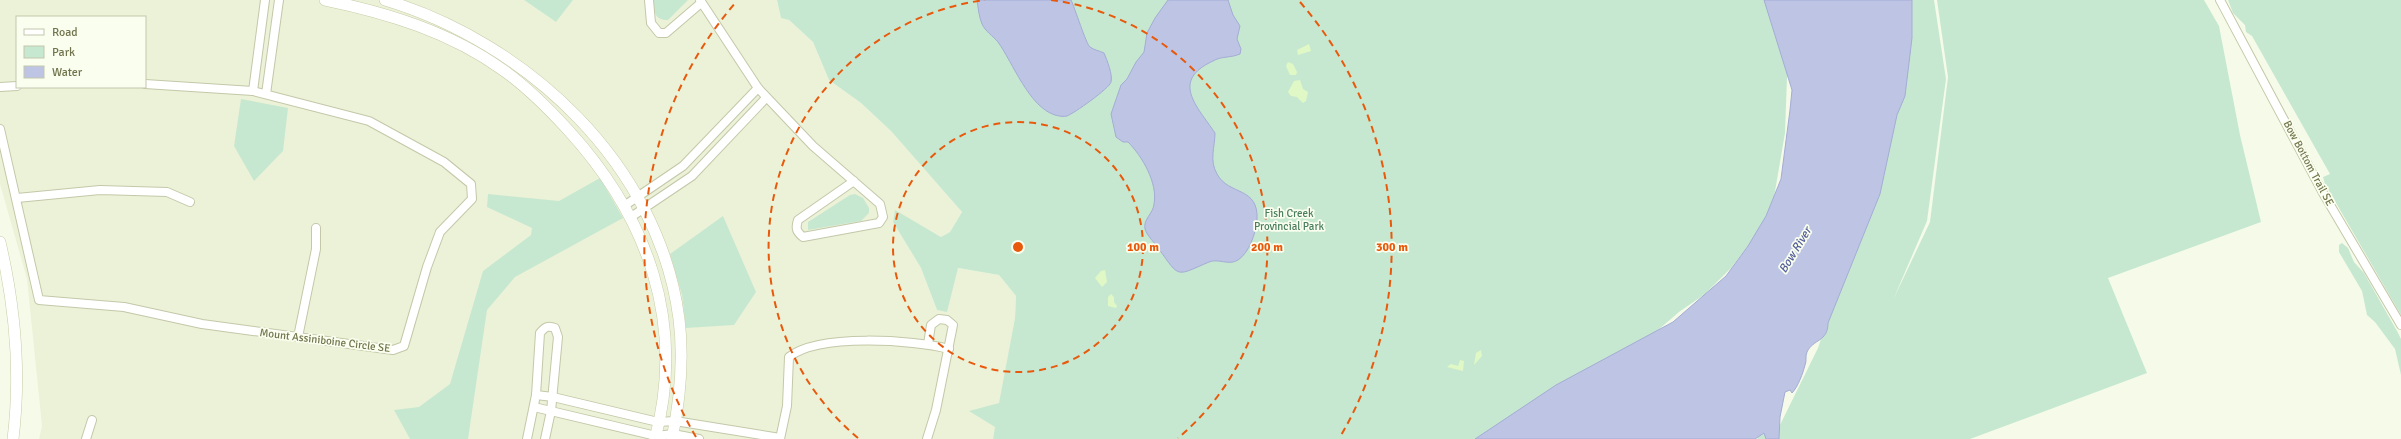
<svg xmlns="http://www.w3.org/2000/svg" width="2401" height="439" font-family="Signika,sans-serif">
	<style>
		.residential { fill: #ecf2d7; fill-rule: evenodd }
		.green { fill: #c7e8d0 }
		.sand { fill: #e0f8c5 }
		.water { fill: #bdc4e4; stroke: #a4acd5 }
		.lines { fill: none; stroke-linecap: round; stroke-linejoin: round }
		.street-casing { stroke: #c4c8a9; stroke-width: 10 }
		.secondary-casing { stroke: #c6cba7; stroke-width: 12 }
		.street { stroke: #fff; stroke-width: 8 }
		.secondary { stroke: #fff; stroke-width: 11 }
		.ring { fill: none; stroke: #e8590c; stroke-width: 2; stroke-dasharray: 7 5 }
		.labels { text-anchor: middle; stroke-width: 3.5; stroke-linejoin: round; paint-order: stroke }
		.street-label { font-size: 11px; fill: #72744d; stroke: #f9feee }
		.park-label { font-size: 11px; fill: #497e5e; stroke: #f9feee }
		.water-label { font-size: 12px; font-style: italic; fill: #525d9a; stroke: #f9feee }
		.centre { fill: #e8590c; stroke: #f9feee; stroke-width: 2 }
		.ring-label { font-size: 12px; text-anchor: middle; font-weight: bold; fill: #e8590c; stroke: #f9feee; stroke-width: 3.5; stroke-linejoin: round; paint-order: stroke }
	</style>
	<rect width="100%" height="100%" fill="#f5fbe8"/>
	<path class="residential" d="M0,0H524L556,22L573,0H777L781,17L789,20L813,42L829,80L861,103L891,131L962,212L950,232L941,237L895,211L893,222L921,268L937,310L947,311L957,268L999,275L1016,296L1015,318L993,439H39L42,426L27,279L0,184ZM17,17H145V87H17Z"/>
	<g class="green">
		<polygon points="524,0 573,0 556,22"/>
		<path d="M654,0H688L668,20C654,20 654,12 654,0Z"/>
		<polygon points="777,0 1805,0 1787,78 1785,133 1773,203 1754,238 1731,268 1705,294 1679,312 1650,337 1499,439 993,439 995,427 969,411 999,403 1015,318 1016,296 999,275 958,268 947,312 937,310 921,268 893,222 895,210 941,237 950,232 962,212 891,131 861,103 829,80 813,42 789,20 781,18"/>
		<polygon points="1882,0 1934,0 1946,79 1927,221 1893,300 1930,222 1948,77 1937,0 2204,0 2219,26 2240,135 2261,222 2108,278 2147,373 1970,439 1757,439 1760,433 1775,435 1818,348 1841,280"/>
		<polygon points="2228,0 2401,0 2401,315 2325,184 2323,177 2330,174 2252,36 2246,32 2245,25 2233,13"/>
		<polygon points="241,99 288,108 283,151 254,181 234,146"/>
		<polygon points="600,178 623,218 515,277 487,310 468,439 410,439 394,410 419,407 450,384 483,271 531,235 532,228 487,207 488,194 559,201"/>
		<polygon points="855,194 863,198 869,208 869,213 861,221 808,230 808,222 850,195"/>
		<polygon points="723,216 756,292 734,325 686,328 682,295 670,254"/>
		<polygon points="2342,243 2348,248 2354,262 2364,273 2397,331 2401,339 2401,375 2395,349 2375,322 2367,315 2362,291 2339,252 2339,245"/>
	</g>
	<g class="sand">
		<polygon points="1309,44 1311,51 1298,55 1297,50"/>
		<polygon points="1288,62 1293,64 1297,72 1296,75 1290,75 1286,66"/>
		<polygon points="1300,80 1303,89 1308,92 1306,101 1303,103 1297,97 1291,96 1288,92 1294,81"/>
		<polygon points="1105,270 1107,282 1102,287 1095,278 1101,271"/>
		<polygon points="1111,294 1114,297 1114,302 1117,306 1116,308 1108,306 1108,297"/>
		<polygon points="1481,350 1482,356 1474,365 1476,353"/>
		<polygon points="1460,360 1464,361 1463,371 1447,367 1451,364 1458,366"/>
	</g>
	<g class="water">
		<path d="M977,0H1071C1075,8 1086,44 1090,47C1094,50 1100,51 1104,53C1107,60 1113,75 1111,82C1110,88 1073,114 1067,116C1064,117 1058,116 1055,115C1029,107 1013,63 998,42C993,36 985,31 982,24C979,17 978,7 977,0Z"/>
		<path d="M1168,0H1228L1233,15L1240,26L1237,39L1241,49L1240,54C1231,58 1221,56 1213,61C1170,81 1197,106 1215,133C1215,147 1209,160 1217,174C1229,196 1259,186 1257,220C1256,233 1249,253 1238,260C1229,266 1218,258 1209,262C1176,276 1180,279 1159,249C1155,243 1147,236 1145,229C1143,219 1153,214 1154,204C1158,183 1142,156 1128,142H1123L1116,137L1111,114L1121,85L1127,79L1136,62L1144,52L1147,33L1155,18Z"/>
		<path d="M1764,0H1912V38L1905,96L1897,115L1880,194L1828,323C1828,342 1813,339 1807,352C1805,356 1807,361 1805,365C1803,373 1798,387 1792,393L1790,390L1785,392L1780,417L1779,439H1766L1764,433L1755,439H1475L1556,385L1673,322L1726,276L1748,246L1766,216L1781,179L1790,110L1792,90Z"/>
	</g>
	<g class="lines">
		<defs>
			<g id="street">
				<polyline points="649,0 651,23 659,33 666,33 701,3"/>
				<path d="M700,0L758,88L813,146L880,204L883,217L879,223L803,237C797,232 795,229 798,220L854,181"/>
				<polyline points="2220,0 2323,193 2401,325"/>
				<polyline points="0,87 17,86"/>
				<polyline points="253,91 265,0"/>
				<polyline points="266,94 279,0"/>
				<polyline points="0,129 39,300 124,307 202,324 393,350 404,346 427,267 440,232 472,199 471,184 444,162 369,121 253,91 145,84"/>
				<polyline points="17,198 100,190 167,192 190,202"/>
				<polyline points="624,206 683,166 758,88"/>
				<polyline points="631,217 692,176 766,98"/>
				<polyline points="298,337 316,249 316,228"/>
				<polyline points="536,395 553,397 658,422 675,421 780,438"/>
				<polyline points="534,407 656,436 673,434 699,439"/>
				<polyline points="86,439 92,420"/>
				<path d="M527,439L536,395L540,333C545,327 548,325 555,328L558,337L551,411L545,439"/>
				<path d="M780,439L787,406L789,357C819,333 913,340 949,349"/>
				<polyline points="927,439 936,410 953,325 947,320 939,319 931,325 928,344"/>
			</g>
			<g id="secondary">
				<path d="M325,0C388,13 450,32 503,70C527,87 549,109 569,131C648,218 686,323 655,439"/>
				<path d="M385,0C528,43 659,165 679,319C684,359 680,400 672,439"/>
				<path d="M0,242C15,306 21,374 13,439"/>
			</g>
		</defs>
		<use href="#street" class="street-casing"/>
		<use href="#secondary" class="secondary-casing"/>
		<use href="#street" class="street"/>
		<use href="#secondary" class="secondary"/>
	</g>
	<g class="ring">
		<circle cx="1018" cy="247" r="125"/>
		<path d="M858 438A249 249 0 0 1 985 0M1051 0A249 249 0 0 1 1178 438"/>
		<path d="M696 437A374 374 0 0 1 736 2M1300 2A374 374 0 0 1 1340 437"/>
	</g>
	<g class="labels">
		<g class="street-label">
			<text transform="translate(2309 163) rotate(62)" y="4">Bow Bottom Trail SE</text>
			<text transform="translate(325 340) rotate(7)" y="4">Mount Assiniboine Circle SE</text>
		</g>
		<g class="park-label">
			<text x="1289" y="217">Fish Creek<tspan x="1289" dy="13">Provincial Park</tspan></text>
		</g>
		<g class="water-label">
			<text transform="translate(1795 250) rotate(-59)" y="4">Bow River</text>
		</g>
	</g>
	<circle cx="1018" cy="247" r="6" class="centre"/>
	<g class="ring-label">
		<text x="1143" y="251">100 m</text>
		<text x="1267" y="251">200 m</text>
		<text x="1392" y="251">300 m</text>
	</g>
	<rect x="16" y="16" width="130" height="72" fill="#f9feee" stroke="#c3c7ae"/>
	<rect x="24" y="29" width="20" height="6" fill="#ffffff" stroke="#c3c7ae"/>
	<text x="52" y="36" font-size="12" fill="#72744d">Road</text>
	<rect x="24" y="46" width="20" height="12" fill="#c7e8d0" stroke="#c3c7ae"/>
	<text x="52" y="56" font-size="12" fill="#72744d">Park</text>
	<rect x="24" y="66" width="20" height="12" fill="#bdc4e4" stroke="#c3c7ae"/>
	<text x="52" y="76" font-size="12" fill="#72744d">Water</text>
</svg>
